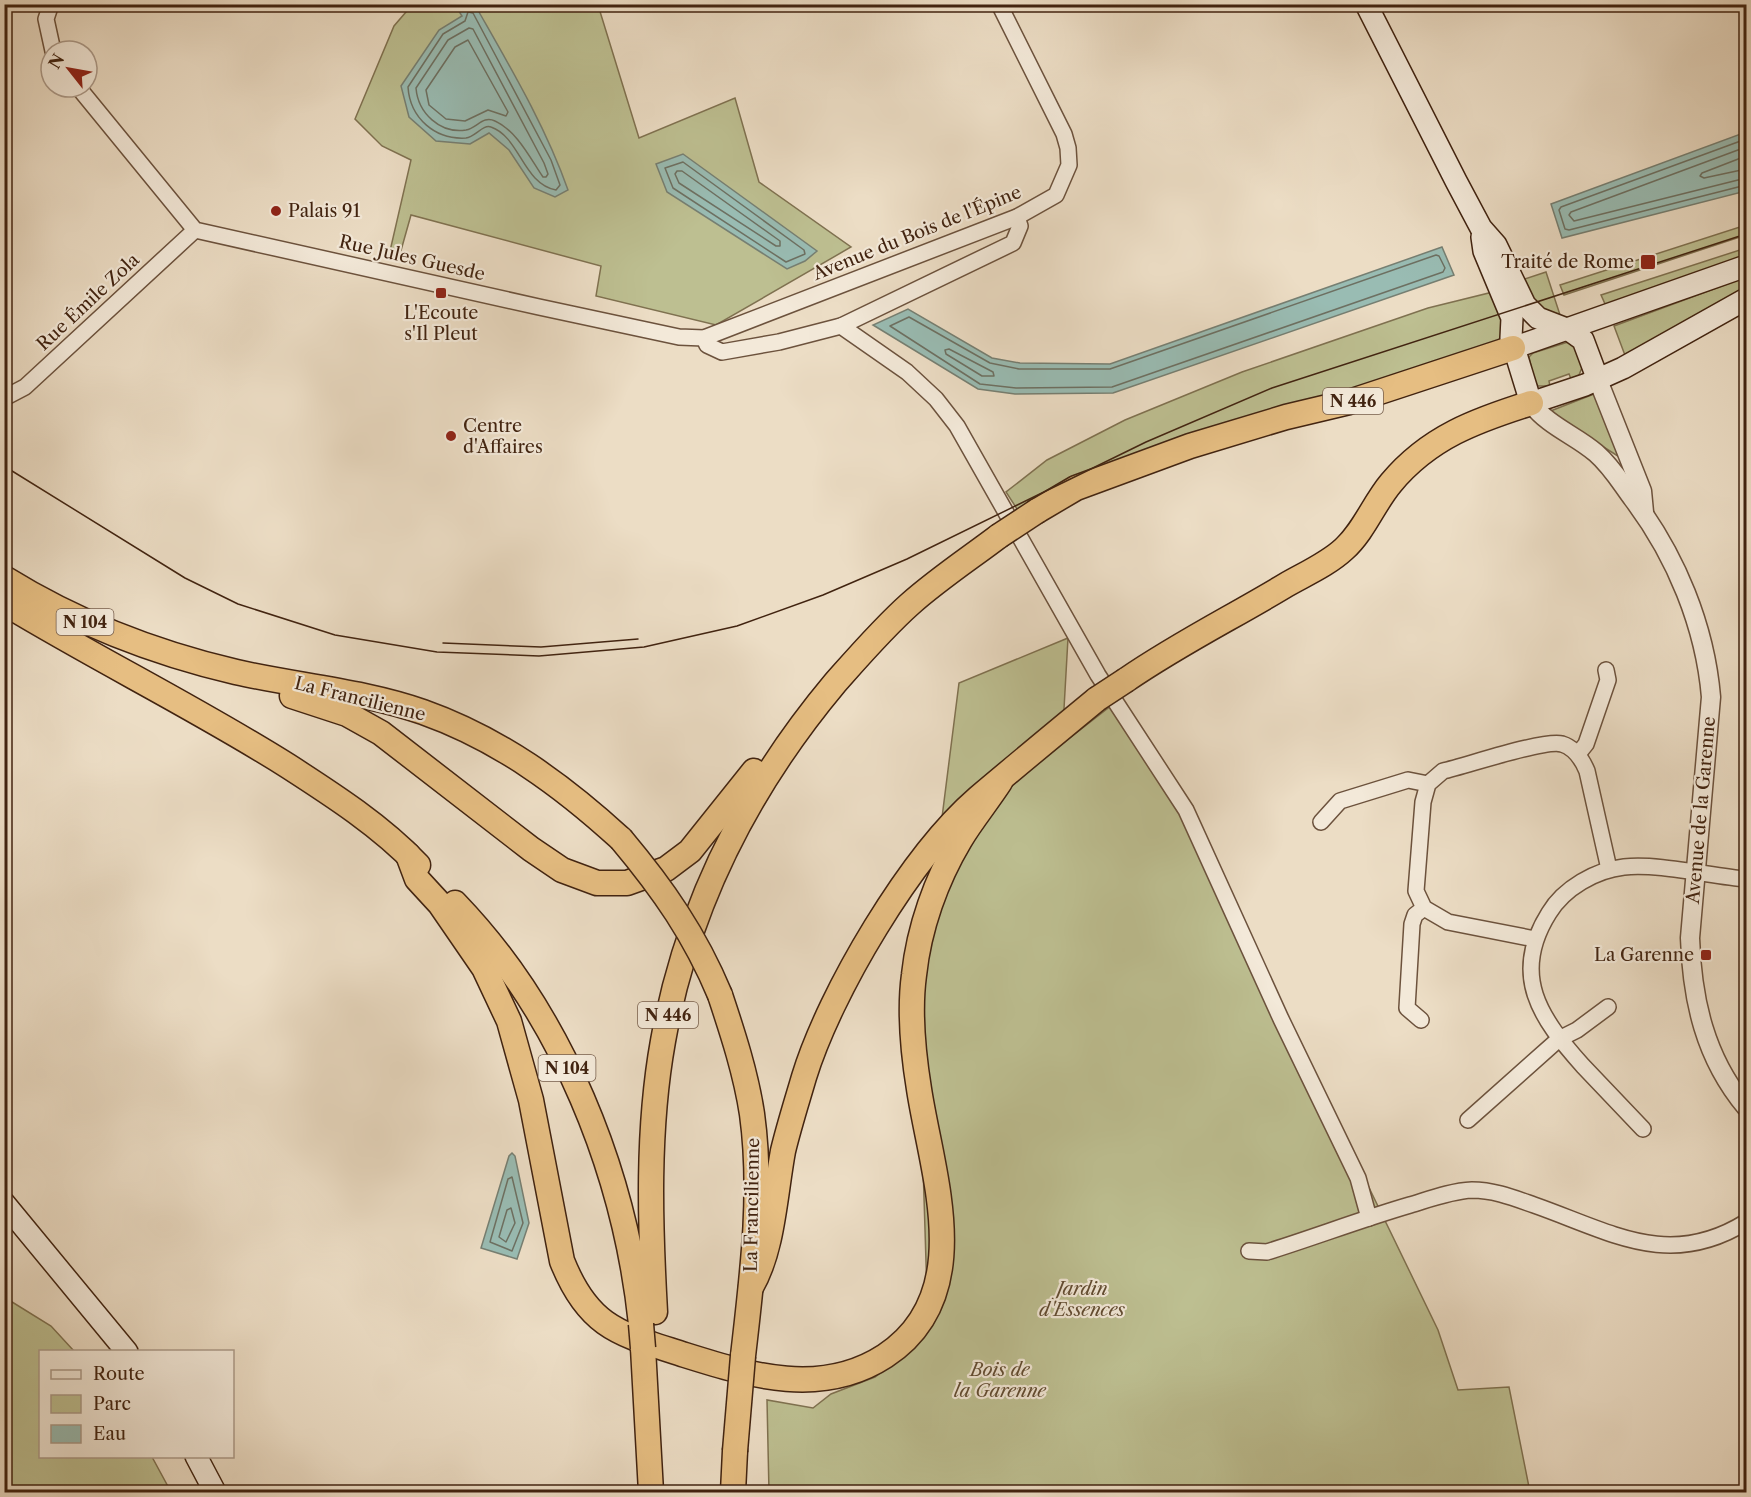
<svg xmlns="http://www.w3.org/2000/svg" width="1751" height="1497" font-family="'Libre Caslon Text',serif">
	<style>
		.green { fill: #bdbf91; stroke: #7f7150; stroke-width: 1.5 }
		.water { fill: #99bcb3; stroke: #767f72; stroke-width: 1.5 }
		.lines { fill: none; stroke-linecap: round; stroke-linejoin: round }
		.shore { stroke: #6d7062; stroke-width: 1.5 }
		.minor-casing { stroke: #6c523d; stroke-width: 18 }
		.tertiary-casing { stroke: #6c523d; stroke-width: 21 }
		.secondary-casing { stroke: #412310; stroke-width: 24 }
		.trunk-casing { stroke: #412310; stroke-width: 27 }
		.minor { stroke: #f3e9d9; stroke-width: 15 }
		.tertiary { stroke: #f3e9d9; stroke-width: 18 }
		.secondary { stroke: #f3e9d9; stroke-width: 21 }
		.trunk { stroke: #e6be82; stroke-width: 24 }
		.tram { stroke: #412310; stroke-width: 1.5 }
		.trunk-bridge-casing { stroke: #412310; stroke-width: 27; stroke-linecap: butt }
		.trunk-bridge { stroke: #e6be82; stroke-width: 24 }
		.poi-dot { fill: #8f2418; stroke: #f3e9d9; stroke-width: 2 }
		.labels { text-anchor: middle; stroke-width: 4.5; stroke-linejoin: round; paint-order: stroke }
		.shield { fill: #f3e9d9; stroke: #765e4c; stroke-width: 1.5 }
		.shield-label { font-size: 16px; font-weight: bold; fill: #412310 }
		.poi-label { font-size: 18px; fill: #412310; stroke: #f3e9d9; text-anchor: start }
		.street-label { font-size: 18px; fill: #412310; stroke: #f3e9d9 }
		.park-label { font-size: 18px; font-style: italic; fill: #604a30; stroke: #f3e9d9 }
	</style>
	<rect width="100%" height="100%" fill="#ecddc5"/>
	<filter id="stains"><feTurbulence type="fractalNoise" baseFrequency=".00333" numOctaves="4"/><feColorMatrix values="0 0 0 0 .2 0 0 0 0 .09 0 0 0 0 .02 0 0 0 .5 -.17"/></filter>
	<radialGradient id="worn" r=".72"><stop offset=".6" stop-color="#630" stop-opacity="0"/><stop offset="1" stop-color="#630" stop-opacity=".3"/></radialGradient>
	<g class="green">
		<polygon points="412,5 598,5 639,138 735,98 759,182 851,247 716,325 596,296 601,266 411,215 400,254 390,251 411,160 382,146 355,119 394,26"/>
		<polygon points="1746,225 1746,235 1564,295 1560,285"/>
		<polygon points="1746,248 1746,260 1606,306 1601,295"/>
		<polygon points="1546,272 1562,321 1541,311 1522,280"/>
		<polygon points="1746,277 1746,291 1626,358 1614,326"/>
		<path d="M1493,292C1500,310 1511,327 1496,343L1019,512L1006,492L1047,460L1125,420L1242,372L1428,308Z"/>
		<polygon points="1568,342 1574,345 1583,365 1579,375 1571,379 1569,374 1549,381 1550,386 1538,386 1534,381 1529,357 1533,353"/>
		<polygon points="1594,394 1621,458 1548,412"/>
		<polygon points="1068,638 1062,744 1116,702 1186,810 1438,1330 1458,1390 1509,1387 1530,1492 769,1492 767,1400 813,1408 831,1394 875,1377 905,1354 928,1327 917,970 927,936 959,683"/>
		<polygon points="4,1297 51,1326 74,1351 40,1352 40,1456 152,1457 171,1492 5,1492"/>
	</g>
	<g class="water">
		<path d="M455,5H475C509,65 545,125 568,190L555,197L534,188L509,150L489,133L470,144L436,141L409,117L401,86L439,30L462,16Z"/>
		<polygon points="1746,132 1746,191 1562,238 1551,204"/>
		<polygon points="683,154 817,251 805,261 787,269 667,192 656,164"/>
		<polygon points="1442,247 1454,275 1113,393 1015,394 978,389 873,325 908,309 992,358 1020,363 1110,364"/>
		<polygon points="512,1153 515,1156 529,1223 517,1259 481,1248 509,1156"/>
	</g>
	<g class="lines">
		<g class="shore">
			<path d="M468,12L473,13L551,160L560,185L556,190C523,184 520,137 491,127C483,124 475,137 466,138C435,140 410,118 408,87L443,34L465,21Z"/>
			<path d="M469,28L473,29L544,163L548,174L546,177H543C530,158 517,131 495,121C483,115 477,128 466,130C440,134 418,113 416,88L448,40Z"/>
			<polygon points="468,40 508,112 506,116 488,110 465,121 446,119 429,105 426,90 455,47"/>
			<polyline points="1746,139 1561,207 1559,210 1565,229 1569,230 1746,185"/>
			<polyline points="1746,147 1571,212 1569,215 1574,221 1746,178"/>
			<polyline points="1746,156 1702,173 1700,176 1704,178 1746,169"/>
			<polygon points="683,162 804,250 805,254 786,262 673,188 665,168"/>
			<polygon points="677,171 682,171 780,241 780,246 776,246 679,183 675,174"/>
			<polygon points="1436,255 1439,256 1445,268 1443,272 1112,387 1016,388 980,384 890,326 909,317 990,363 1019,369 1110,369"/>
			<polygon points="949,349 993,372 994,376 982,376 946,354 945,350"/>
			<polygon points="512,1177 523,1223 512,1251 490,1242 508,1179"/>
			<polygon points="511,1208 515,1223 506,1242 499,1237 507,1210"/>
		</g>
		<defs>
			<g id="minor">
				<polyline points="51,4 46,19 53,51"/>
				<polyline points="78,87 195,230 539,307 679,337 704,338 1017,217 1056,195 1069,165 1068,148 1064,134 999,4"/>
				<polyline points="841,326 907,372 936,399 957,426 1098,675 1186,810 1281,1019 1358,1178 1369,1218"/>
				<polyline points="704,338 707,345 722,352 779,342 841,326 1013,243 1020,226 1017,217"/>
				<polyline points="4,398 25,387 195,230"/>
				<polyline points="1578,754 1586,744 1608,680 1606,670"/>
				<polyline points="1321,822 1340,801 1408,780 1428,784"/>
				<path d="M1535,939L1448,922L1424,908L1416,891L1423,802L1428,784L1443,771C1466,766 1544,739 1562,744C1575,748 1582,759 1587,771L1609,869"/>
				<polyline points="1421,1020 1407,1008 1412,924 1415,915 1424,908"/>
				<polyline points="1468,1120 1559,1039 1577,1030 1608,1007"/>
				<path d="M1643,1129C1623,1108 1603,1087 1583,1066C1540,1018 1510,975 1549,913C1564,888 1596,870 1624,867C1657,863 1711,876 1746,879"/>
				<path d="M1249,1251L1267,1252C1315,1237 1362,1219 1410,1205C1430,1199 1451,1191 1472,1190C1494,1190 1514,1198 1534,1205C1611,1232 1669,1270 1746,1222"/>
			</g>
			<g id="tertiary">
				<polyline points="1598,380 1642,491 1644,512"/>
				<path d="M1531,403C1548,426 1575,435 1596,453C1612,467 1621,483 1633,499C1676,556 1705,626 1711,697L1690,938C1692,1000 1705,1058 1746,1107"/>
			</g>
			<g id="secondary">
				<polyline points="1366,4 1456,181 1481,228 1496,245 1525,305 1538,318 1569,330 1583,340 1598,380"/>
				<polyline points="1482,237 1484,251 1512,318 1511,338 1531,403 1585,385 1623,368 1746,299"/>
				<polyline points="1513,348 1746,266"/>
				<polyline points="4,1203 127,1352"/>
				<polyline points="196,1456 215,1492"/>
			</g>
			<g id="trunk">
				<polyline points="1037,511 1076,488 1190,446 1286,417 1349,402 1513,348"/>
				<path d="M4,578C75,622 155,653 236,672C298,686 363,691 423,712C499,739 562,785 621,839"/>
				<path d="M4,603C98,660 196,708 288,766C333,795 381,826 418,865"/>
				<path d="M1126,680C1178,644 1233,617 1286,585C1305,574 1328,564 1344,549C1364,531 1374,503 1391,483C1429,437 1477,420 1531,403"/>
				<polyline points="292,696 347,714 381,733 531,849 562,870 597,883 627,883 666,869 690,851 754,771"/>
				<path d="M408,855L417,879L440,904L484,968L509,1021L531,1100L562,1261C589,1329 621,1334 685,1355C752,1376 822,1397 885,1356C978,1295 932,1175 919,1089C913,1052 909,1012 914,975C919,928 936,880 960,840C972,820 987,802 1000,782"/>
				<path d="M455,903C562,1014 625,1172 641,1324"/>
				<path d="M720,995C733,1034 746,1074 752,1114C763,1194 752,1277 743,1356"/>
				<path d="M751,1287C773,1250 775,1194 783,1151C789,1126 797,1101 804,1077C830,992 911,856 978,798C1017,765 1057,732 1097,699"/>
				<path d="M655,1312C650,1223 647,1130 663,1041C687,907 748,787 835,683C859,656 883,628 910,604C938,579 970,558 999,536"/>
				<polyline points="643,1348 651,1492"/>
				<polyline points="733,1492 735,1451"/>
			</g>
		</defs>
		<use href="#minor" class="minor-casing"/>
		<use href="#tertiary" class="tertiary-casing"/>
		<use href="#secondary" class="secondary-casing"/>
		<use href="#trunk" class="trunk-casing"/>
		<use href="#minor" class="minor"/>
		<use href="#tertiary" class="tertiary"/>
		<use href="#secondary" class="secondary"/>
		<use href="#trunk" class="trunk"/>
		<g class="tram">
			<polyline points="4,466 185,578 238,604 335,635 437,652 539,656 644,647 737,626 823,595 907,559 1146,442 1272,388 1746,234"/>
			<polyline points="443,643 541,647 638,639"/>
		</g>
		<defs>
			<g id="trunk-bridge">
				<polyline points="999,536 1037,511"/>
				<polyline points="1097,699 1126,680"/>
				<path d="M621,839C663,889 695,935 720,995"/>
				<polyline points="641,1324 643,1348"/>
				<polyline points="735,1451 743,1356"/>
			</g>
		</defs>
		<use href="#trunk-bridge" class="trunk-bridge-casing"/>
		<use href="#trunk-bridge" class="trunk-bridge"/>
	</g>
	<g class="poi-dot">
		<circle cx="276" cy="211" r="6"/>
		<rect x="1640" y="254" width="16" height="16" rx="3"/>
		<rect x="435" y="287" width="12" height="12" rx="3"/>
		<circle cx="451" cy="436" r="6"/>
		<rect x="1700" y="949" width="12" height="12" rx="3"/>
	</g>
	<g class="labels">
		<g class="shield">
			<rect x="1323" y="388" width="60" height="26" rx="4.5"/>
			<rect x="56.5" y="609" width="57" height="26" rx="4.5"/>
			<rect x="638" y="1002" width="60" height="26" rx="4.5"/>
			<rect x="538.5" y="1055" width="57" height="26" rx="4.5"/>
		</g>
		<g class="shield-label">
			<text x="1353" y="407">N 446</text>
			<text x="85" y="628">N 104</text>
			<text x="668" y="1021">N 446</text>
			<text x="567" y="1074">N 104</text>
		</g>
		<g class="poi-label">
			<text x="288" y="217">Palais 91</text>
			<text x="1634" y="268" text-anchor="end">Traité de Rome</text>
			<text x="441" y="319" text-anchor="middle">L'Ecoute<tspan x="441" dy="21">s'Il Pleut</tspan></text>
			<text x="463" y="432">Centre<tspan x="463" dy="21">d'Affaires</tspan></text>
			<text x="1694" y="961" text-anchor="end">La Garenne</text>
		</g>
		<g class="street-label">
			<text transform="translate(917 233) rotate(-22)" y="6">Avenue du Bois de l'Épine</text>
			<text transform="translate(412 258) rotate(13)" y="6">Rue Jules Guesde</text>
			<text transform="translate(88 302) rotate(-43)" y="6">Rue Émile Zola</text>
			<text transform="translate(360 699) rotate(14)" y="6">La Francilienne</text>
			<text transform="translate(1701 810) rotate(-85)" y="6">Avenue de la Garenne</text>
			<text transform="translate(752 1205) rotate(-89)" y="6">La Francilienne</text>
		</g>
		<g class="park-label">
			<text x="1082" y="1295">Jardin<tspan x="1082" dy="21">d'Essences</tspan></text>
			<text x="1000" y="1376">Bois de<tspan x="1000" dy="21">la Garenne</tspan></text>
		</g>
	</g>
	<rect width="1751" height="1497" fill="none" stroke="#ecddc5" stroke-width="24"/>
	<rect x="6" y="6" width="1739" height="1485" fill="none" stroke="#412310" stroke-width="3"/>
	<rect x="12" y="12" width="1727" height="1473" fill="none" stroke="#412310" stroke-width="1.5"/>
	<rect x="39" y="1350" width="195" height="108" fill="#f3e9d9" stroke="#ac9a89" stroke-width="1.5"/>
	<rect x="51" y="1370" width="30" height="9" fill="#f3e9d9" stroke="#ac9a89" stroke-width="1.5"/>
	<text x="93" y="1380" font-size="18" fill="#412310">Route</text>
	<rect x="51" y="1395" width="30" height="18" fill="#bdbf91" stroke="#ac9a89" stroke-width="1.5"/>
	<text x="93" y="1410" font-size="18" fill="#412310">Parc</text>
	<rect x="51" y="1425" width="30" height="18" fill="#99bcb3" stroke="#ac9a89" stroke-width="1.5"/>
	<text x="93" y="1440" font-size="18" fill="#412310">Eau</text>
	<g transform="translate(69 69) rotate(301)"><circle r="28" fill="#f3e9d9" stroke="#ac9a89" stroke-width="1.5"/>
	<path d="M0-4.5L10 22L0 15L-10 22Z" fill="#8f2418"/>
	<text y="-9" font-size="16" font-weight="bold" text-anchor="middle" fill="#412310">N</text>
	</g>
	<rect width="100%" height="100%" filter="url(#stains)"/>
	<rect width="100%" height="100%" fill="url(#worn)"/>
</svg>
